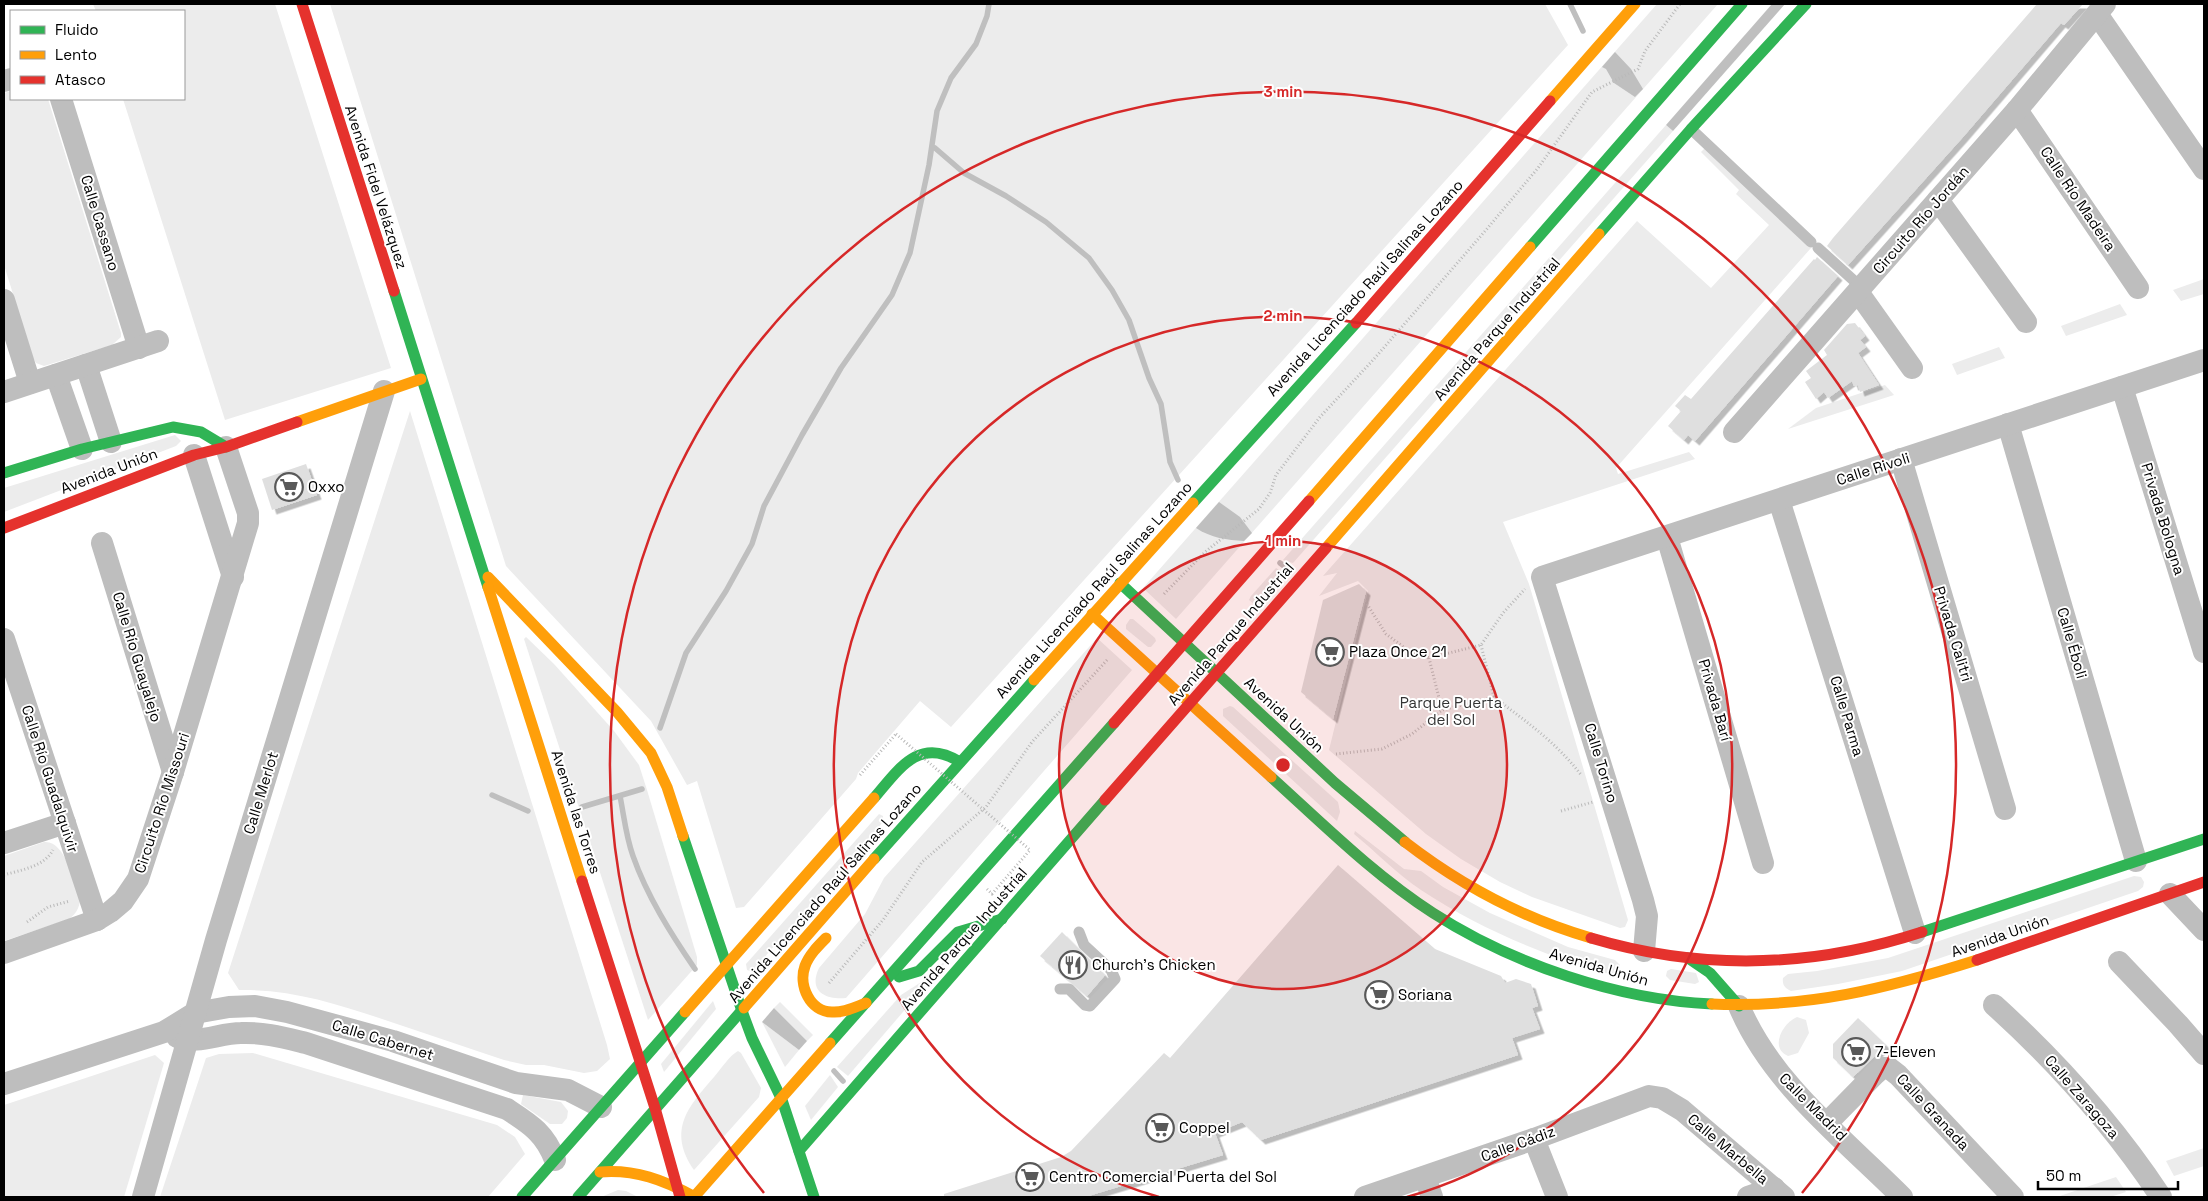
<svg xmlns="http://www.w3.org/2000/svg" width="2208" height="1201" font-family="'Space Grotesk',sans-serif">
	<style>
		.green { fill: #ececec }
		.water { fill: #bfbfbf }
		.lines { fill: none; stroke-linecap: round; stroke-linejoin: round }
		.stream { stroke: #bfbfbf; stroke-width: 5.5 }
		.building { fill: #dfdfdf; filter: url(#shadow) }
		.path { stroke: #b9b9b9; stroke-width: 3; stroke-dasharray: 1 2.5; stroke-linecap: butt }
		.lane { stroke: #bebebe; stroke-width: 11 }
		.street { stroke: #bebebe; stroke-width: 22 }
		.fast { stroke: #30b455; stroke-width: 11 }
		.slow { stroke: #ff9f0a; stroke-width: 11 }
		.jam { stroke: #e5322d; stroke-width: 11 }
		.path-bridge { stroke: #b9b9b9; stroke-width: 3; stroke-dasharray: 1 2.5; stroke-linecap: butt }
		.ring { fill: none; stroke: #d62828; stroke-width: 2.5 }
		.labels { text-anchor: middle; stroke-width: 4; stroke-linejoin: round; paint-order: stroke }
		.street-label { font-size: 15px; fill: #000; stroke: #fff }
		.poi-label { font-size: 15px; fill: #000; stroke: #fff; text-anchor: start }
		.park-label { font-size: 15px; fill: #333; stroke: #fff }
		.centre { fill: #d62828; stroke: #fff; stroke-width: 2.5 }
		.ring-label { font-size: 15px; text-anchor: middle; font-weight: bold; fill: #d62828; stroke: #fff; stroke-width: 4; stroke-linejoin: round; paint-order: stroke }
	</style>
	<defs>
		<filter id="shadow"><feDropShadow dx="4.5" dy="4.5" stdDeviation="0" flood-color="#0004"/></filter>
	</defs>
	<rect width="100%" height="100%" fill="#fff"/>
	<g class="green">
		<polygon points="93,4 275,4 391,368 225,420 123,99 184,99 184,11 96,11"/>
		<polygon points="330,4 1545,4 1568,45 951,727 920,701 858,773 856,779 744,907 736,908 697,781 687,785 651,721 506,566"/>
		<polygon points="1657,4 1718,4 1176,619 1143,588"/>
		<polygon points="11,91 11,99 48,99 121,333 121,337 112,345 44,366 36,363 33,358 4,265 4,93"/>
		<polygon points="1666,125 1673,131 1293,563 1283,560"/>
		<polygon points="1705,148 1811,248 1616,468 1618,474 1689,452 1695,459 1503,522 1529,584 1628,920 1625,927 1620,928 1532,897 1500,882 1461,859 1426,834 1329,750 1368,591 1358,581 1319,596 1337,573 1323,576 1637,221 1711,288 1769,225 1736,194 1739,190 1701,152"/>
		<polygon points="2204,279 2204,294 2181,301 2173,290"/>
		<polygon points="2120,304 2127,315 2066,336 2061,326"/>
		<polygon points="1999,347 2005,358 1957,375 1952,364"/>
		<polygon points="1885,385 1894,395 1788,429 1816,408"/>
		<path d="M410,411L607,1045L610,1059L597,1071L584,1073L544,1065H526L504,1060C466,1047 429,1035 391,1022C341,1005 293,989 239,990L228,973Z"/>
		<polygon points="175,435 181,441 176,446 4,512 4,488"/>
		<polygon points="1276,568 1284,573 1255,605 1249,600 1251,596"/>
		<polygon points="1130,619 1133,619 1155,638 1156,641 1151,647 1148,647 1126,629 1126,625"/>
		<polygon points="526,637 554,664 614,731 639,765 647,790 697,957 697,965 648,1020 524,639"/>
		<path d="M1097,638L1132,670L846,998C825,1000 808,991 819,968L865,914L884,878Z"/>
		<polygon points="1230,706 1233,707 1338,802 1340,812 1337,821 1223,716 1223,709"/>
		<polygon points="879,814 883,816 883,822 754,969 750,971 747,970 746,964"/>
		<path d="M1355,831L1404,869L1421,871L1443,887L1490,913L1568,947L1615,960L1620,965V971L1613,975C1545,956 1480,929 1421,890C1397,874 1376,852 1354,834Z"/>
		<path d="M44,842C66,840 74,884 80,901C79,908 76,914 69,919L4,941V856Z"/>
		<path d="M2134,876L2141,877L2144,882L2143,887L2138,891L1902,971L1838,984L1791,991C1785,988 1782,985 1783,978L1788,974L1817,971L1888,958Z"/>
		<polygon points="963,942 848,1076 837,1067 901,995 929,977"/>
		<polygon points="1671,969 1696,973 1699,982 1695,984 1670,980 1666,976 1667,971"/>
		<polygon points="713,1001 716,1009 664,1072 661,1064"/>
		<polygon points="780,1002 813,1035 807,1041 774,1008"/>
		<path d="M1797,1017L1806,1020L1809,1033L1798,1053L1788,1056C1770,1049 1781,1024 1797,1017Z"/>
		<polygon points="762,1022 799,1050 785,1067"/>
		<path d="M738,1051L741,1053L761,1088L759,1097L694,1170C667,1130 688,1107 714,1077C721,1069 729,1056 738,1051Z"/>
		<polygon points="253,1053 497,1125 515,1137 525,1154 488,1197 160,1197 206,1058 219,1054"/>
		<polygon points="155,1055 164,1063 124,1197 4,1197 4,1105"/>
		<polygon points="830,1075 838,1087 811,1120 805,1106"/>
		<polygon points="523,1095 561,1102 568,1111 567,1118 562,1124 550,1124 521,1104"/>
		<polygon points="2204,1148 2204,1166 2174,1176 2166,1161"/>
		<polygon points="2116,1177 2126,1192 2110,1197 2057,1197"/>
		<polygon points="618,1190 626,1191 638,1197 601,1197"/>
	</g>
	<g class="water">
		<polygon points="1772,4 1785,4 1673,131 1666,125"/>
		<polygon points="1615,52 1631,69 1643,89 1635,97 1614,83 1606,69 1602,67"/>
		<path d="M1219,502L1240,517L1252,533L1244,541C1227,540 1211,538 1196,528Z"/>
		<polygon points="774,1008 807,1041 799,1050 762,1022"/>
	</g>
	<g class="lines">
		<g class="stream">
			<polyline points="1570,4 1583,31"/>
			<polyline points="935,148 964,173 1006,196 1046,222 1089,258 1112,290 1129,320 1149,378 1161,404 1170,462 1178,480"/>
			<polyline points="1280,563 1288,569"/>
			<polyline points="660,728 686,653 726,591 752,544 764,506 802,435 841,368 892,295 910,253 929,165 937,111 951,78 976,44 987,16 989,4"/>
			<polyline points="492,795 528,811"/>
			<path d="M620,796C624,816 626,837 633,856C647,896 671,934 695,969"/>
			<polyline points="582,807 642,789"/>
			<polyline points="834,1071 843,1081"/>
		</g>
	</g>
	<g class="building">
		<polygon points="2037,4 2083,4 2064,25 2061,23 1963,137 1848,265 1827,246 1833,238"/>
		<polygon points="1817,257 1838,276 1695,441 1688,435 1684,440 1668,426 1681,411 1675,406 1685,395 1691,399 1814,259 1815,260"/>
		<polygon points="1855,323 1865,336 1860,340 1866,347 1858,353 1879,385 1860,392 1858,385 1854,386 1852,381 1828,398 1824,392 1816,399 1805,382 1811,378 1806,371 1827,355 1824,350 1847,324"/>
		<polygon points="306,464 317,495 272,510 262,479"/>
		<polygon points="1359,584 1366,591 1333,719 1301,692 1323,600"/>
		<polygon points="1338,865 1435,949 1501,976 1505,983 1516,979 1531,984 1538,1006 1532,1008 1540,1029 1512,1038 1518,1055 1261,1140 1242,1122 1215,1133 1223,1155 1085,1197 944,1197 944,1194 1061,1157 1071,1151 1164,1053 1170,1058"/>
		<polygon points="1062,932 1105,975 1087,996 1040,956"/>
		<polygon points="1858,1018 1886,1045 1853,1077 1833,1058 1833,1044"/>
	</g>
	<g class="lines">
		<g class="path">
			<polyline points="1164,594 1205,552 1259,509 1270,493 1276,475 1320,417 1374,359 1486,230 1538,168 1592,92 1638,69 1645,51 1680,4"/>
			<polyline points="1365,601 1386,634 1409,651 1429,658 1481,645 1503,613 1525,589"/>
			<polyline points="1481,645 1494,697"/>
			<polyline points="1429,658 1442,710"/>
			<path d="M1336,754L1382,749L1412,734L1442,710L1494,697C1529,724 1555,741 1582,776"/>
			<polyline points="860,775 896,734"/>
			<polyline points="1561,811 1593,802"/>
			<path d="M4,875C20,870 44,867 53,850"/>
			<polyline points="27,922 48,907 70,901"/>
			<polyline points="829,983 883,920 922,862 986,807 1032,742 1108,659"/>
		</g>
		<g class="lane">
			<polyline points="1691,129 1811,242"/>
			<polyline points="1818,248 1862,288"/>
			<polyline points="1060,989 1069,989 1085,1005 1090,1006 1115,979 1111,970 1084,945 1079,932"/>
		</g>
		<g class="street">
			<polyline points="2097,14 2204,169"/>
			<polyline points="4,81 11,79"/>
			<polyline points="61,99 139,348"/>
			<polyline points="2017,110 2138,288"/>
			<polyline points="1938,200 2026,322"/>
			<polyline points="1858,292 1912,368"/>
			<polyline points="4,300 30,383"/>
			<polyline points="86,365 111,442"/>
			<polyline points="56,375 82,449"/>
			<polyline points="2122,387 2204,652"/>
			<polyline points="4,392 158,341"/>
			<polyline points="2008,424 2136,861"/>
			<polyline points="1734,432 2017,110 2105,4"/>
			<polyline points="194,455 233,577"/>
			<polyline points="1901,459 2005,809"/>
			<polyline points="1779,500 1915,933"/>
			<polyline points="1667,537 1763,863"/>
			<polyline points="102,543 173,772"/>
			<polyline points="4,639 97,920"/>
			<polyline points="4,843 65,823"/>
			<polyline points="2170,894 2204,930"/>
			<polyline points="1644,951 1647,916 1643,900 1542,577 2204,360"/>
			<polyline points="4,953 97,920 110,912 123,901 138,879 173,772 248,523 248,513 226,447"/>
			<polyline points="2119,962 2178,1024 2204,1054"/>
			<path d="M1994,1005C2057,1062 2114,1126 2161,1197"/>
			<path d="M1739,1006C1771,1083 1844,1139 1902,1197"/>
			<path d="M177,1037C198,1045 219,1033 241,1033C263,1032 285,1038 306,1043L507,1109C530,1124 545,1133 555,1160"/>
			<polyline points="4,1084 164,1032 195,1013 229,1007 255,1006 287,1012 393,1041 516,1083 568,1090 601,1107"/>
			<polyline points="1827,1123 1874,1075 1882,1068 1889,1068 1898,1075 2013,1197"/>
			<polyline points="1534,1139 1557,1197"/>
			<polyline points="1425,1177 1432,1197"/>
			<polyline points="143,1197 216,940 384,391"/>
			<polyline points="1365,1197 1534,1139 1649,1096 1662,1098 1682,1110 1784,1197"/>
			<polyline points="1748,1197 1774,1188"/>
		</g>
		<g class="fast">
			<polyline points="1599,234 1691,129 1806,4"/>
			<polyline points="1530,247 1742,4"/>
			<polyline points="394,291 488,587"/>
			<polyline points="4,473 82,449 173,427 201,432 226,447"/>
			<polyline points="1193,503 1356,323"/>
			<polyline points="1120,583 1335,783 1405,842"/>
			<path d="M1271,777C1323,824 1374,875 1433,913C1512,964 1619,1000 1712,1004"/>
			<path d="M874,798C899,769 919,736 960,762"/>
			<polyline points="683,836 742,1011 752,1038 782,1100 814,1197"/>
			<polyline points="874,859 1034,680"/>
			<polyline points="1922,932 2204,839"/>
			<polyline points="1688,958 1710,973 1739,1006"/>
			<polyline points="899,977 919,971 958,932 1002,919"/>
			<polyline points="830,1043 1114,723"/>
			<polyline points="799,1151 1105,800"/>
			<polyline points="522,1197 685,1012"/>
			<polyline points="578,1197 744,1008"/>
		</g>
		<g class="slow">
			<polyline points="1550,101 1635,4"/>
			<polyline points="297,422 421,379"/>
			<polyline points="1309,501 1530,247"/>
			<polyline points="1326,548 1599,234"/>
			<polyline points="488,577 617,712 651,753 667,787 683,836"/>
			<polyline points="488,587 582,881"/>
			<polyline points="1092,614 1271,777"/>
			<polyline points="1034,680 1193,503"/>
			<path d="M1405,842C1462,886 1522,918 1591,938"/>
			<path d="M826,938C818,946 809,955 805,966C798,985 810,1012 832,1012C844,1013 855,1007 866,1003"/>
			<path d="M1712,1004C1809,1008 1885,989 1977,960"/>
			<polyline points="744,1008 874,859"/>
			<polyline points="685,1012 874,798"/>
			<path d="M600,1172C635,1169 664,1180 695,1197"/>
			<polyline points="694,1197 830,1043"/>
		</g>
		<g class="jam">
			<polyline points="302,4 394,291"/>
			<polyline points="1356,323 1550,101"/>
			<polyline points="4,528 194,455 226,447 297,422"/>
			<polyline points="1114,723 1309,501"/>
			<polyline points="1105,800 1326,548"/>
			<polyline points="582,881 655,1108 680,1197"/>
			<path d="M1591,938C1702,971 1812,968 1922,932"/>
			<polyline points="1977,960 2204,882"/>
		</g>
		<polyline class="path-bridge" points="896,734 1030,850 992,894 987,889"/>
	</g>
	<circle cx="1283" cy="765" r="224" fill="#d62828" fill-opacity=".12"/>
	<g class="ring">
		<circle cx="1283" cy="765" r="224"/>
		<path d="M1159 1197A449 449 0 1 1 1407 1197"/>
		<path d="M764 1193A673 673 0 1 1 1802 1193"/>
	</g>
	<defs>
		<symbol id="supermarket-ring" viewBox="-11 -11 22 22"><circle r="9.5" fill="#fff" stroke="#595959" stroke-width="1.5"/><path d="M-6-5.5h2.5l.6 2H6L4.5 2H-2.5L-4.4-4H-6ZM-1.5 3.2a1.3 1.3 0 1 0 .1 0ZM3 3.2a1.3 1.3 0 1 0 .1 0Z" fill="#595959"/></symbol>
		<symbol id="restaurant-ring" viewBox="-11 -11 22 22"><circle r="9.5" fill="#fff" stroke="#595959" stroke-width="1.5"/><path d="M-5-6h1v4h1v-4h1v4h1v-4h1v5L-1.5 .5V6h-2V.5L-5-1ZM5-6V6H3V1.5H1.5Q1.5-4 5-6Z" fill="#595959"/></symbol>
	</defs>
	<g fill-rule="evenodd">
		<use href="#supermarket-ring" x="273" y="471" width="32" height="32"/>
		<use href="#supermarket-ring" x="1314" y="636" width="32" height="32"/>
		<use href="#restaurant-ring" x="1057" y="949" width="32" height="32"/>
		<use href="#supermarket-ring" x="1363" y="979" width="32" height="32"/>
		<use href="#supermarket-ring" x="1840" y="1036" width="32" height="32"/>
		<use href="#supermarket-ring" x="1144" y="1112" width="32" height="32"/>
		<use href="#supermarket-ring" x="1014" y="1161" width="32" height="32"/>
	</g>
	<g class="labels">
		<g class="street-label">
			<text transform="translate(376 187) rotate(72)" y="5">Avenida Fidel Velázquez</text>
			<text transform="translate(2078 199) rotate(56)" y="5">Calle Río Madeira</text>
			<text transform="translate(1921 220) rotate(-49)" y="5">Circuito Río Jordán</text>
			<text transform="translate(100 223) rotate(73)" y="5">Calle Cassano</text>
			<text transform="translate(1365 288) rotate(-48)" y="5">Avenida Licenciado Raúl Salinas Lozano</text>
			<text transform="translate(1497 329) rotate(-49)" y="5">Avenida Parque Industrial</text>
			<text transform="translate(1873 469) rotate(-18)" y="5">Calle Rivoli</text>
			<text transform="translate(109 471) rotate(-21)" y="5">Avenida Unión</text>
			<text transform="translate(2163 519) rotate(73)" y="5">Privada Bologna</text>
			<text transform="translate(1094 590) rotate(-48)" y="5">Avenida Licenciado Raúl Salinas Lozano</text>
			<text transform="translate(1231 634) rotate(-49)" y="5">Avenida Parque Industrial</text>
			<text transform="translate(1953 634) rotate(73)" y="5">Privada Calitri</text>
			<text transform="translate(2072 643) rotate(74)" y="5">Calle Éboli</text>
			<text transform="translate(137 657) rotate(73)" y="5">Calle Río Guayalejo</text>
			<text transform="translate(1715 700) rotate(74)" y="5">Privada Barí</text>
			<text transform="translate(1284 715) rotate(43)" y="5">Avenida Unión</text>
			<text transform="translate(1847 716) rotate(73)" y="5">Calle Parma</text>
			<text transform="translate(1601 763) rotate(73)" y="5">Calle Torino</text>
			<text transform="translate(50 779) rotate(72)" y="5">Calle Río Guadalquivir</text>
			<text transform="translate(261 793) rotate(-73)" y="5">Calle Merlot</text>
			<text transform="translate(162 803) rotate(-72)" y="5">Circuito Río Missouri</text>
			<text transform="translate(576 812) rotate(72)" y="5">Avenida las Torres</text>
			<text transform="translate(825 893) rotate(-49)" y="5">Avenida Licenciado Raúl Salinas Lozano</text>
			<text transform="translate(2000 936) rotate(-19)" y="5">Avenida Unión</text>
			<text transform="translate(964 939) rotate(-49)" y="5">Avenida Parque Industrial</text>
			<text transform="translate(1599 967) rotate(16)" y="5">Avenida Unión</text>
			<text transform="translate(383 1040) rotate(17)" y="5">Calle Cabernet</text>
			<text transform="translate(2082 1097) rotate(49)" y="5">Calle Zaragoza</text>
			<text transform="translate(1813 1107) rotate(45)" y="5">Calle Madrid</text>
			<text transform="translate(1933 1112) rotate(47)" y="5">Calle Granada</text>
			<text transform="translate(1518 1144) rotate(-20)" y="5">Calle Cádiz</text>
			<text transform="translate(1728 1149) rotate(40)" y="5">Calle Marbella</text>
		</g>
		<g class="poi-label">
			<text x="308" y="492">Oxxo</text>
			<text x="1349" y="657">Plaza Once 21</text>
			<text x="1092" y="970">Church's Chicken</text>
			<text x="1398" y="1000">Soriana</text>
			<text x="1875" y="1057">7-Eleven</text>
			<text x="1179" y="1133">Coppel</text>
			<text x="1049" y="1182">Centro Comercial Puerta del Sol</text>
		</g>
		<g class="park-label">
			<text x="1451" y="708">Parque Puerta<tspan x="1451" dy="17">del Sol</tspan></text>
		</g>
	</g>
	<circle cx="1283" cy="765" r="8" class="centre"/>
	<g class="ring-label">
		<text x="1283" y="97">3 min</text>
		<text x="1283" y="321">2 min</text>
		<text x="1283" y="546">1 min</text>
	</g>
	<rect width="2208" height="1201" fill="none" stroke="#000000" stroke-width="10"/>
	<rect x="10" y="10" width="175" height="90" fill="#ffffff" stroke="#999999"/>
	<rect x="20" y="26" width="25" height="8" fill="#30b455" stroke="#999999"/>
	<text x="55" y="35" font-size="15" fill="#000000">Fluido</text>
	<rect x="20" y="51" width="25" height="8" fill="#ff9f0a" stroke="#999999"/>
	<text x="55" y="60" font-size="15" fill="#000000">Lento</text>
	<rect x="20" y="76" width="25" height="8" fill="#e5322d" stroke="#999999"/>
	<text x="55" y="85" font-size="15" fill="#000000">Atasco</text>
	<path d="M2038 1181v8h140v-8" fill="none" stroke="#000000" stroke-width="2.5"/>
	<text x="2046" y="1181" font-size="15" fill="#000000" stroke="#ffffff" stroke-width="4" paint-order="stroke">50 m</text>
</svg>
